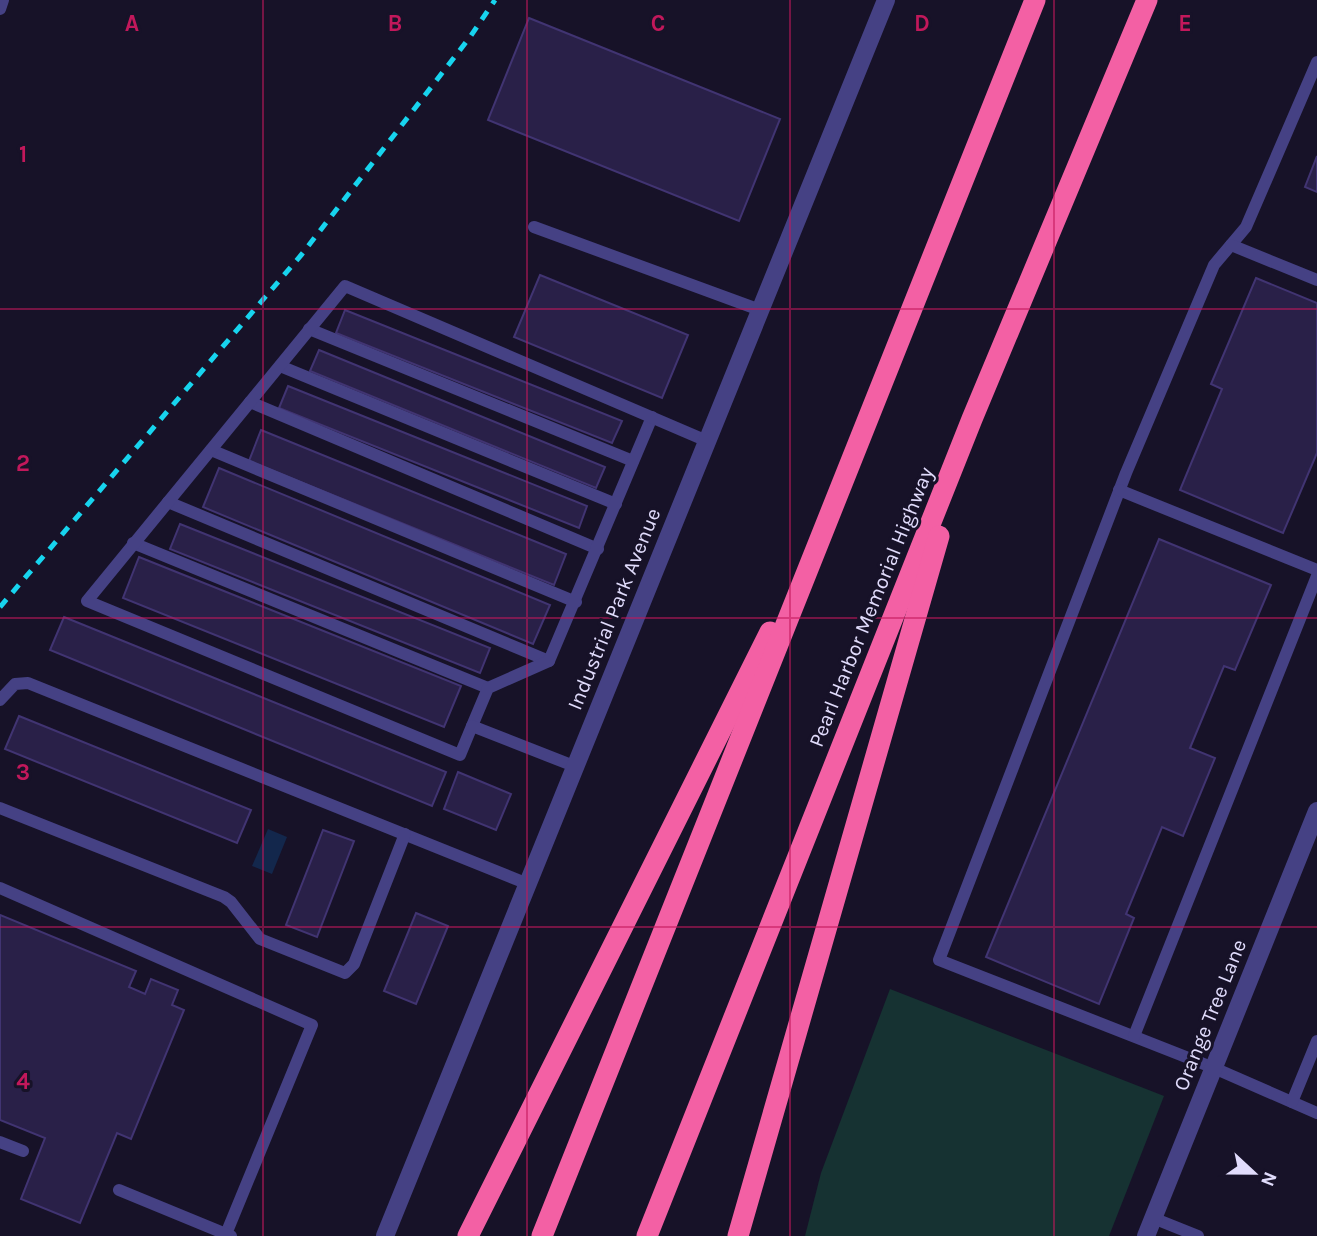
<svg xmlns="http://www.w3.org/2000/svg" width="1317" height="1236" font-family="Karla,sans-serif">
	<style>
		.green { fill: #163232 }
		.water { fill: #13274c }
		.building { fill: #292048; stroke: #413472; stroke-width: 2 }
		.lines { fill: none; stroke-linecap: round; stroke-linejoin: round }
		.lane { stroke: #454184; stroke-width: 12 }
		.street { stroke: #454184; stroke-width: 18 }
		.highway { stroke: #f360a4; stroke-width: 21 }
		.rail { stroke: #17d4ee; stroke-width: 5; stroke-dasharray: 10 9; stroke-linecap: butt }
		.grid { fill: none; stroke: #c2185b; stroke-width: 2; stroke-opacity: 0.55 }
		.labels { text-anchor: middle; stroke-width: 6; stroke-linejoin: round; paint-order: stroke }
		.street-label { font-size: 21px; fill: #e1dcfc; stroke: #171228 }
		.grid-label { font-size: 23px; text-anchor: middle; font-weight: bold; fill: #c2185b; stroke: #171228; stroke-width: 6; stroke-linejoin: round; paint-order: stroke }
	</style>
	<rect width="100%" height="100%" fill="#171228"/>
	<polygon class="green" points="890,989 1164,1096 1109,1236 805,1236 821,1173"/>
	<polygon class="water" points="268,829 287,837 272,874 252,866"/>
	<g class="building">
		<polygon points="529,18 780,119 739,221 488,120"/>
		<polygon points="1317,156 1317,192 1305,187"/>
		<polygon points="540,275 688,335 662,398 514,337"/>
		<polygon points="1256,278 1317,303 1317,453 1283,533 1180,490 1222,389 1211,384"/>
		<polygon points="345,310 622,421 612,443 336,333"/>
		<polygon points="319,350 605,467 596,488 310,371"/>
		<polygon points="288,386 587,506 579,528 279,408"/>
		<polygon points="261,430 566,554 554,585 249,461"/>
		<polygon points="219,468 550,605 533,644 203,507"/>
		<polygon points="180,524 490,648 480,673 170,549"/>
		<polygon points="1159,539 1271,585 1235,670 1224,666 1190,748 1215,758 1183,836 1162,827 1126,914 1134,918 1099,1004 986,957"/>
		<polygon points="139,557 461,686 444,727 123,598"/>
		<polygon points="64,617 446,772 432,806 50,650"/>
		<polygon points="19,716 251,810 237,843 5,749"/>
		<polygon points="458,772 511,794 496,830 444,809"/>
		<polygon points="323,830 354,841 317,937 286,925"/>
		<polygon points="416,913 448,926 416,1004 384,991"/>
		<polygon points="0,915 136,971 129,987 145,994 151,979 178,990 172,1005 184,1010 131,1139 117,1133 80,1223 21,1199 45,1138 0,1120"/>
	</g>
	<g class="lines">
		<g class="lane">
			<polyline points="0,9 3,0"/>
			<polyline points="1317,62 1246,227 1214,265 1126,473 939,960 1214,1068 1317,1113"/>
			<polyline points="534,227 760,310"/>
			<polyline points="1231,245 1317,280"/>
			<polyline points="309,329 633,461"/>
			<polyline points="280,366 616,504"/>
			<polyline points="250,402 598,549"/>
			<polyline points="211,450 576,602"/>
			<polyline points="1119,490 1317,570"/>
			<polyline points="168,502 549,661"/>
			<polyline points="133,543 488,688"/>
			<polyline points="0,700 15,684 28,683 528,884"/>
			<polyline points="472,726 488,688 549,661 652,417"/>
			<polyline points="574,766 472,726 460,755 87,601 345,286 707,441"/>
			<polyline points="0,808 224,897 231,902 260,939 345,973 354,964 405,834"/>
			<polyline points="0,888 312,1025 226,1234 231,1236"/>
			<polyline points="1134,1036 1317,576"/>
			<polyline points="1292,1102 1317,1041"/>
			<polyline points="0,1142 23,1151"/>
			<polyline points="119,1190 226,1234"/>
			<polyline points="1153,1218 1198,1236"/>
		</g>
		<g class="street">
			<polyline points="385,1236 886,0"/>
			<polyline points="1146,1236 1317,811"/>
		</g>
		<g class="highway">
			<polyline points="468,1236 770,632"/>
			<polyline points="542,1236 1035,0"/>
			<polyline points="647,1236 972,419 1147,0"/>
			<polyline points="738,1236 939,536"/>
		</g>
		<polyline class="rail" points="0,607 302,254 470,37 495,0"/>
	</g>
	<path class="grid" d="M263,0V1236M527,0V1236M790,0V1236M1054,0V1236M0,309H1317M0,618H1317M0,927H1317"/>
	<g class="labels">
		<g class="street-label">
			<text transform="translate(871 607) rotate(-68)" y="7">Pearl Harbor Memorial Highway</text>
			<text transform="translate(614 609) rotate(-68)" y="7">Industrial Park Avenue</text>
			<text transform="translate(1210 1015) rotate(-68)" y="7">Orange Tree Lane</text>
		</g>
	</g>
	<g class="grid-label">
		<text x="132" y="31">A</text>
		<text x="395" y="31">B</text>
		<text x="658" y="31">C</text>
		<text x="922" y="31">D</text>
		<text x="1185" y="31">E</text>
		<text x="23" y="162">1</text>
		<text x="23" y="471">2</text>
		<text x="23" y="780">3</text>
		<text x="23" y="1089">4</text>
	</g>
	<g transform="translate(1254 1173) rotate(112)" stroke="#171228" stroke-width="5" paint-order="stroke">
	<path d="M0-5L12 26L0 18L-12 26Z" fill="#e1dcfc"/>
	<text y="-10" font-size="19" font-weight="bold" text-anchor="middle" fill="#e1dcfc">N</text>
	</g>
</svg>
